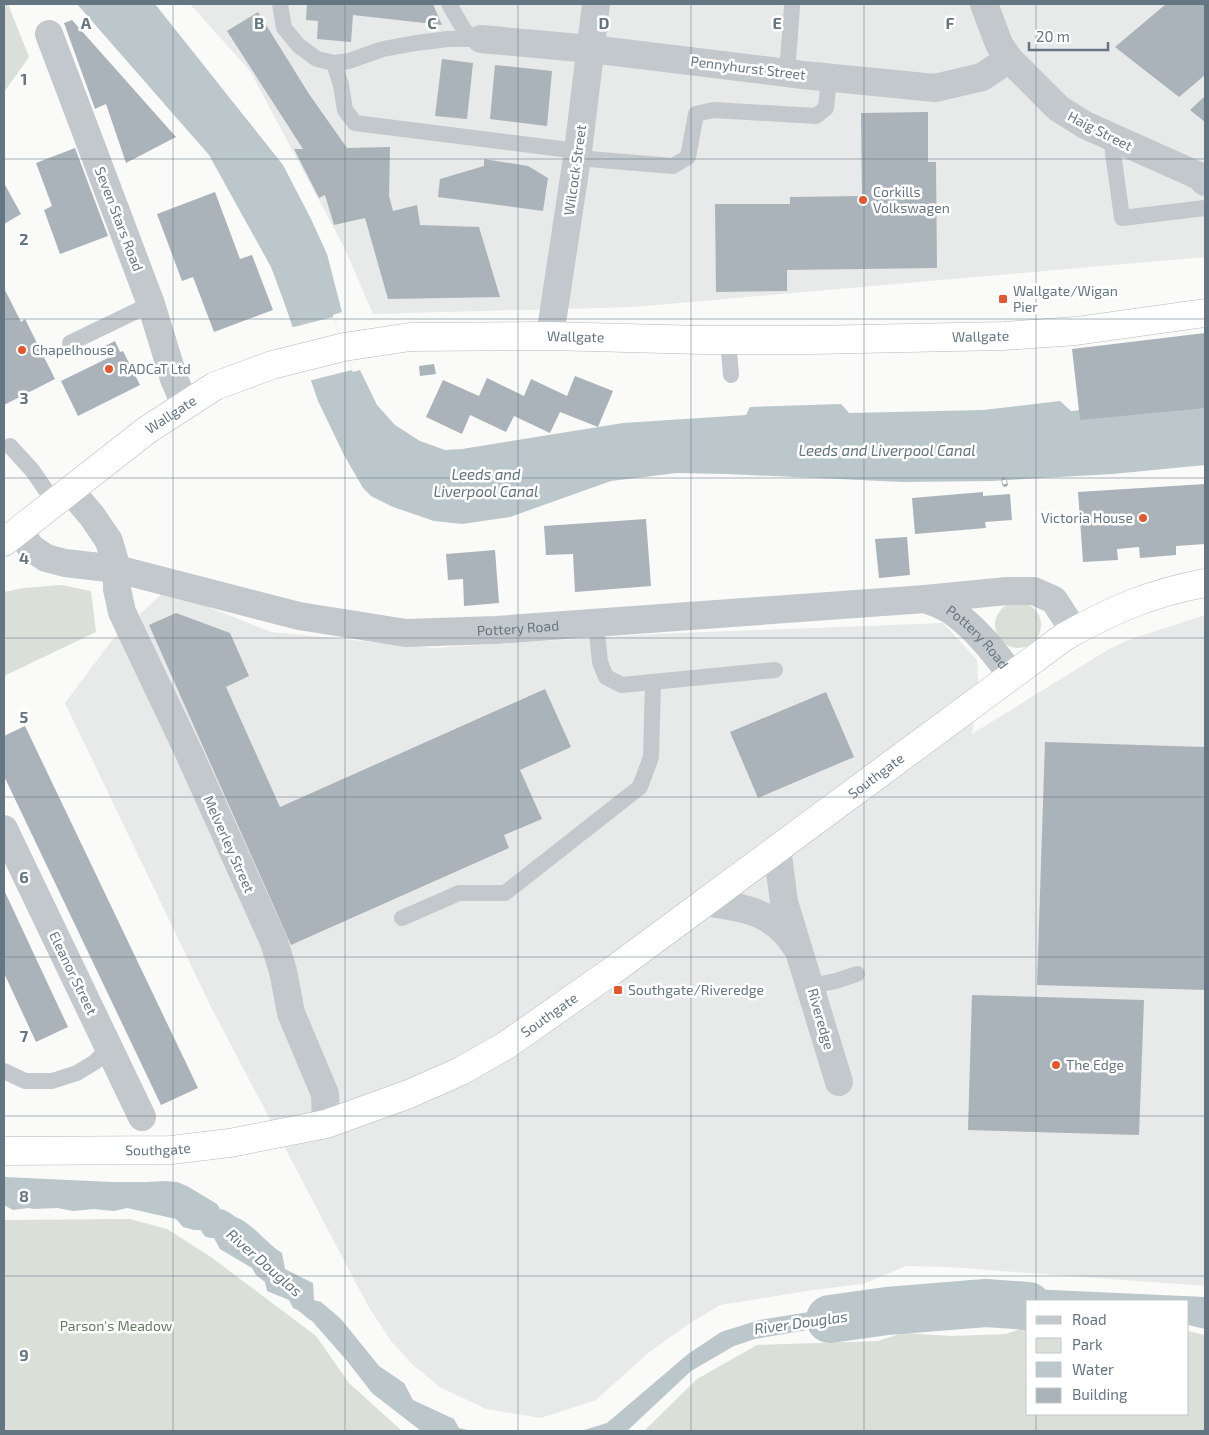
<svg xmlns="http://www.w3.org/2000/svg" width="1209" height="1435" font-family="'Exo 2',sans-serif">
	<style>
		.built { fill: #e8e9e9 }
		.green { fill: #dadfd7 }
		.water { fill: #bbc7cb }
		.pier { fill: #fafaf8 }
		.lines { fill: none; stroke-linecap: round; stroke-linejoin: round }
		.river { stroke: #bbc7cb; stroke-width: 48 }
		.building { fill: #aab3b9 }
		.highway-casing { stroke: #b4b9bd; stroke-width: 29 }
		.lane { stroke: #c3c8cc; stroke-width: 16 }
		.street { stroke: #c3c8cc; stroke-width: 28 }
		.highway { stroke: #fff; stroke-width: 28 }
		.rail-casing { stroke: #a2aab0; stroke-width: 5.5 }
		.rail { stroke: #fff; stroke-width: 4; stroke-dasharray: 11; stroke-linecap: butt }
		.grid { fill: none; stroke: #657683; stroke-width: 1; stroke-opacity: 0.55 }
		.poi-dot { fill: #e4572e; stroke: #fff; stroke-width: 2 }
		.labels { text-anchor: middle; stroke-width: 5; stroke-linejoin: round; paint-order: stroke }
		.street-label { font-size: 14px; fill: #657683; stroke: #fff }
		.poi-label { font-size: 14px; fill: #657683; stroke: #fff; text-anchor: start }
		.park-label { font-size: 14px; fill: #687a64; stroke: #fff }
		.water-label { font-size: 15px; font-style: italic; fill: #60757c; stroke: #fff }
		.grid-label { font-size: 16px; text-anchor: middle; font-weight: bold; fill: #657683; stroke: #fff; stroke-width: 5; stroke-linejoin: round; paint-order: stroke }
	</style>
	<rect width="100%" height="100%" fill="#fafaf8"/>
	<g class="built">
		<polygon points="190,4 1205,4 1205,257 634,307 373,314 345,249 250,71"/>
		<polygon points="166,590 271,632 433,648 655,634 943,623 977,660 979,694 972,734 1109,649 1131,639 1205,615 1205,1286 948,1267 906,1266 863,1284 813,1290 720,1305 687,1325 647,1354 596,1400 541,1418 486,1409 440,1387 413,1365 391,1341 368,1306 210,1005 65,703 112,640"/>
	</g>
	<g class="green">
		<polygon points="4,4 8,4 29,57 4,92"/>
		<polygon points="62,585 91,591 96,632 4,676 4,592 23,588"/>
		<circle cx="1018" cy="625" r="23"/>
		<polygon points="130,1219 167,1229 211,1257 316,1336 349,1383 402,1431 4,1431 4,1220"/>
		<polygon points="1028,1326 1028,1414 1188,1414 1188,1331 1205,1335 1205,1431 644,1431 697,1379 757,1345 878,1341 903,1333 952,1336 1006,1334"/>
	</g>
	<g class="water">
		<polygon points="77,4 155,4 283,165 311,219 327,254 342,312 333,315 333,317 352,370 353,372 360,370 377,405 395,425 420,441 445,450 462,449 623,423 746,415 750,407 841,404 849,413 983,410 1060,401 1071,411 1205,397 1205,465 1112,474 991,481 903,482 727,474 677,473 611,481 510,517 462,524 434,521 393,507 371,496 363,488 344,455 318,401 284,302 271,267 209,155"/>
		<path d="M4,1177L112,1182H146L165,1181L177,1182L187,1186L217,1204L220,1209C228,1210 231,1215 238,1218C255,1226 266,1243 282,1253L285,1269L313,1283L314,1300L321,1302L341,1319L379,1366L404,1383L413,1400L454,1419L459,1428L472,1431H421L372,1393L348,1362L312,1321C305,1317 301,1311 293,1308L289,1300L267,1291L265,1282L256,1275L252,1268L220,1249L214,1238C206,1238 204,1237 201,1230H194L183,1227L176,1219L127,1208L114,1211L94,1209L73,1211L58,1208L34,1209L28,1208L13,1210L4,1205Z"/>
		<polygon points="1030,1289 1205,1297 1205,1329 1188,1325 1188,1301 1028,1301 1028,1321 949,1321 914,1316 909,1295 943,1292"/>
		<polygon points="891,1299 894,1315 755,1339 734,1346 691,1371 627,1431 581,1431 607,1423 688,1354 721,1332 759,1320"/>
	</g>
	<polygon class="pier" points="333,317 352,370 308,381 290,328"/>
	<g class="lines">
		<polyline class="river" points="830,1319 887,1311 986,1303 1028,1306"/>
	</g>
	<g class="building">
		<polygon points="307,4 433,4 442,25 353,15 351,42 317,39 318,21 306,20"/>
		<polygon points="1166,4 1205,4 1205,75 1179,97 1115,47"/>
		<polygon points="258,12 309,94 347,148 390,147 389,196 393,211 417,205 420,225 479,227 500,297 388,299 365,218 334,225 325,195 319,198 294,149 303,149 227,31"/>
		<polygon points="72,20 176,137 126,163 106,104 95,109 64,23"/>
		<polygon points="442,59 473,63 467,119 435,116"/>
		<polygon points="495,65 552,71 547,126 490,119"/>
		<polygon points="1205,96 1205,122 1190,110"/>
		<polygon points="928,112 928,162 936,162 937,268 787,270 787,291 716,292 715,204 790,204 790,197 862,196 861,113"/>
		<polygon points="75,148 108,236 60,254 44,210 52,206 36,163"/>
		<polygon points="484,159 528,166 548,178 543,211 438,197 440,179 484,166"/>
		<polygon points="4,183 21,214 4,224"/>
		<polygon points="215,192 240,259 252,255 273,310 214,332 193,277 182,281 157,214"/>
		<polygon points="4,288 21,322 25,319 55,379 4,405"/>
		<polygon points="1205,333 1205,408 1080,420 1072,349"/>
		<polygon points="115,341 120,352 123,351 140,385 78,416 61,381 110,357 105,346"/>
		<polygon points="434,364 436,374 420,376 419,366"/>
		<polygon points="575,376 613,391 598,427 560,412 550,433 514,416 506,432 470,415 462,434 426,417 443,380 479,396 487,378 524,396 531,379 567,396"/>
		<polygon points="1205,484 1205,544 1176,546 1176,555 1140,558 1139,547 1117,549 1118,560 1083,562 1078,492"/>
		<polygon points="983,492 983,496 1010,494 1012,520 985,522 986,528 915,534 912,498"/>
		<polygon points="646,519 651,586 575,592 573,554 546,555 544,526"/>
		<polygon points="907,537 910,575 879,578 875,539"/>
		<polygon points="495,550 499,603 464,606 463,579 448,580 446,554"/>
		<polygon points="176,613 230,633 249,676 226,687 280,807 545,689 571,747 520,770 542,819 504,835 509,848 291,945 149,625"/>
		<polygon points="826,692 854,757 758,798 730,732"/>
		<polygon points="25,726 198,1088 161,1105 4,776 4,736"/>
		<polygon points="1045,742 1205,747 1205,990 1037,985"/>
		<polygon points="4,890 68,1027 36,1042 4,973"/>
		<polygon points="972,995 1144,1000 1139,1135 968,1130"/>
	</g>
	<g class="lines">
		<defs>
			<g id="highway">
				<path id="s3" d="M4,542L147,430L215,386L272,365L344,347L410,337L550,336L702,340H812L1003,336L1076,331L1205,313"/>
				<path id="s4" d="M4,1151L171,1150L230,1143L326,1124L409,1094L461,1071L505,1046L612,971L1064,637C1112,610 1151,593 1205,583"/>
			</g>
		</defs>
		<use href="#highway" class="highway-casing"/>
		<g class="lane">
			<polyline points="280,4 284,28 299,46 317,59 334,63 349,61 383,49 416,43 448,39 481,39"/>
			<polyline points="449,4 464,30 473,39"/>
			<polyline points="334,63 341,85 345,110 355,123 578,151"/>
			<polyline points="787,73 792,7"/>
			<polyline points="1111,138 1122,218 1205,208"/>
			<polyline points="577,158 673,166 688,157 696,114 713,110 816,116 826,108 829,78"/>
			<polyline points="728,340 731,375"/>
			<polyline points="70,343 151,304"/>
			<polyline points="10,446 32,470 54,502"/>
			<polyline points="596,623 600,662 606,677 622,685 775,670"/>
			<polyline points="402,918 459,893 505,893 640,787 651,757 653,682"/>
			<polyline points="811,986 836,981 857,974"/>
			<polyline points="4,1071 25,1081 52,1081 77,1073 95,1062 109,1048"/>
		</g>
		<g class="street">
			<polyline points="984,4 999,44 1009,59 1058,108 1085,125 1199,176 1205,182"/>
			<polyline points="49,34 151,304 174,379 185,404"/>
			<polyline points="481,39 591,49 803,75 935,88 982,77 1009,59"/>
			<polyline points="550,336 578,151 596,4"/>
			<polyline points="70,490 92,516 109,541 117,569 117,589 122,612 189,753 274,942 283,971 291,1013 325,1094 326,1124"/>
			<path id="s1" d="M19,530L31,548L46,558L65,563L117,569L299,616L406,633L496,630L925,599L1007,591H1034L1054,600L1074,631"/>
			<path id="s2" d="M925,599C933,602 943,605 950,610C975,627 994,651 1011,675"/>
			<polyline points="4,829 142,1117"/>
			<polyline points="777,848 784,902 839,1082"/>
			<path d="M704,902C741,907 775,911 796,947"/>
		</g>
		<use href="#highway" class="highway"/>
		<defs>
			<polyline id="rail" points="1004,480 1005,484"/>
		</defs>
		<use href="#rail" class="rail-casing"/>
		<use href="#rail" class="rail"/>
	</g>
	<path class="grid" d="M173,4V1431M345,4V1431M518,4V1431M691,4V1431M864,4V1431M1036,4V1301M4,159H1205M4,319H1205M4,478H1205M4,638H1205M4,797H1205M4,957H1205M4,1116H1205M4,1276H1205M1036,1414V1431"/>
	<g class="poi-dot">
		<circle cx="863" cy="200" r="5"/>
		<rect x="998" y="294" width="10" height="10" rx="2.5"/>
		<circle cx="22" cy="350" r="5"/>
		<circle cx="109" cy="369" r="5"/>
		<circle cx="1143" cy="518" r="5"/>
		<rect x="613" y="985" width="10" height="10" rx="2.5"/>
		<circle cx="1056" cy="1065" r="5"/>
	</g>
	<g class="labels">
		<g class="street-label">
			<text transform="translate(748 68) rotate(7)" y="5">Pennyhurst Street</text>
			<text transform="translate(1100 131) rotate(27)" y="5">Haig Street</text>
			<text transform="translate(575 170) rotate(-82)" y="5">Wilcock Street</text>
			<text transform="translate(119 219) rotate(69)" y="5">Seven Stars Road</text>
			<text dy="5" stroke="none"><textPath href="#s3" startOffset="630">Wallgate</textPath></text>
			<text dy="5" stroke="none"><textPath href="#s3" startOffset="1035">Wallgate</textPath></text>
			<text dy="5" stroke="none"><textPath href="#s3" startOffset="210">Wallgate</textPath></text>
			<text dy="5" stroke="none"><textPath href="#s1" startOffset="520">Pottery Road</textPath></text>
			<text dy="5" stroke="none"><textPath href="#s2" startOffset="66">Pottery Road</textPath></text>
			<text dy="5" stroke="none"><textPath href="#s4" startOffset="979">Southgate</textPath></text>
			<text transform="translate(229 844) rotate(66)" y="5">Melverley Street</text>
			<text transform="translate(73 973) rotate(64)" y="5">Eleanor Street</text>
			<text dy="5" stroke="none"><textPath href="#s4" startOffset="574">Southgate</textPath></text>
			<text transform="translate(821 1019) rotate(74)" y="5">Riveredge</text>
			<text dy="5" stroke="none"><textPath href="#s4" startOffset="154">Southgate</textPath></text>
		</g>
		<g class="poi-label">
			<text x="873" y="197">Corkills<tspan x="873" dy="16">Volkswagen</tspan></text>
			<text x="1013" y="296">Wallgate/Wigan<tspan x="1013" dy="16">Pier</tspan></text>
			<text x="32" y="355">Chapelhouse</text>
			<text x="119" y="374">RADCaT Ltd</text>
			<text x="1133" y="523" text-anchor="end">Victoria House</text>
			<text x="628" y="995">Southgate/Riveredge</text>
			<text x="1066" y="1070">The Edge</text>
		</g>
		<g class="park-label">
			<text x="116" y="1331">Parson's Meadow</text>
		</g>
		<g class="water-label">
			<text x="887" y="456">Leeds and Liverpool Canal</text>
			<text x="486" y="480">Leeds and<tspan x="486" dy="17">Liverpool Canal</tspan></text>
			<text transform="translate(264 1263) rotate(41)" y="5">River Douglas</text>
			<text transform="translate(801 1323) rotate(-8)" y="5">River Douglas</text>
		</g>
	</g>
	<g class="grid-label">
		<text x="86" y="29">A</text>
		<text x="259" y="29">B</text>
		<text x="432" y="29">C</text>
		<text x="604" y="29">D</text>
		<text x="777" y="29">E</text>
		<text x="950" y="29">F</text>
		<text x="24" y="85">1</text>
		<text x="24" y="245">2</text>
		<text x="24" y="404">3</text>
		<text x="24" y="564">4</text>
		<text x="24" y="723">5</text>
		<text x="24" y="883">6</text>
		<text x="24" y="1042">7</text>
		<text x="24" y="1202">8</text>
		<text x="24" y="1361">9</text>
	</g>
	<rect width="1209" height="1435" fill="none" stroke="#657683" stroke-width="10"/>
	<rect x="1026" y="1300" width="162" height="115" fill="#ffffff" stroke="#c1c8cd"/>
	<rect x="1036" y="1316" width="25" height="8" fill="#c3c8cc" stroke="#c1c8cd"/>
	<text x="1072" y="1325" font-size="15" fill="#657683">Road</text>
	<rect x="1036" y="1338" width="25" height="15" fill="#dadfd7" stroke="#c1c8cd"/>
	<text x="1072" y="1350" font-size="15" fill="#657683">Park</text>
	<rect x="1036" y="1362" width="25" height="15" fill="#bbc7cb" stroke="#c1c8cd"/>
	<text x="1072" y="1375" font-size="15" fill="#657683">Water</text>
	<rect x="1036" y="1388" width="25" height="15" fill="#aab3b9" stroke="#c1c8cd"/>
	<text x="1072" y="1400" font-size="15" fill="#657683">Building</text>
	<path d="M1029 42v8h79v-8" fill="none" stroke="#657683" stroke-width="2.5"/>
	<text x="1036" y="42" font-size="15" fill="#657683" stroke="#ffffff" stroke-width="4" paint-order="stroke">20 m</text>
</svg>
